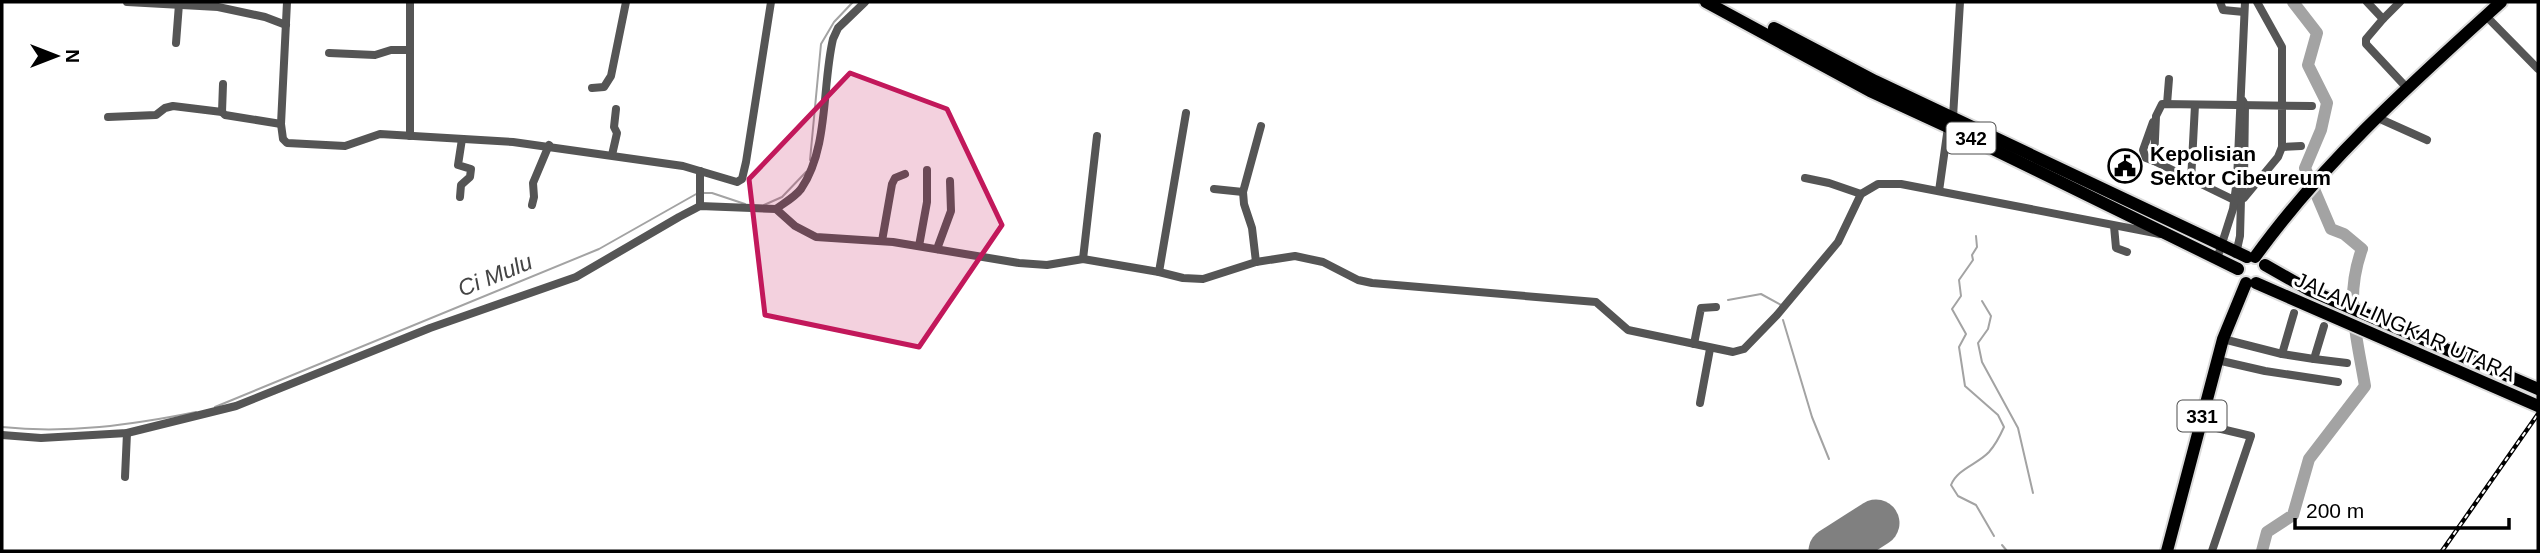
<svg xmlns="http://www.w3.org/2000/svg" width="2540" height="553" font-family="Helvetica,sans-serif">
	<style>
		.lines { fill: none; stroke-linecap: round; stroke-linejoin: round }
		.stream { stroke: #a3a3a3; stroke-width: 2 }
		.river { stroke: #a3a3a3; stroke-width: 12 }
		.taxiway { stroke: #808080; stroke-width: 19 }
		.runway { stroke: #808080; stroke-width: 47 }
		.primary-casing { stroke: #dbdbdb; stroke-width: 16 }
		.street { stroke: #555; stroke-width: 8 }
		.primary { stroke: #000; stroke-width: 12 }
		.rail-casing { stroke: #000; stroke-width: 4.5 }
		.rail { stroke: #fff; stroke-width: 2; stroke-dasharray: 5; stroke-linecap: butt }
		.marked { fill: #c2185b; fill-opacity: 0.2; stroke: #c2185b; stroke-width: 5; stroke-linejoin: round }
		.labels { text-anchor: middle; stroke-width: 6; stroke-linejoin: round; paint-order: stroke }
		.shield { fill: #fff; stroke: #4c4c4c; stroke-width: 2 }
		.shield-label { font-size: 19px; font-weight: bold; fill: #000 }
		.poi-label { font-size: 21px; font-weight: bold; fill: #000; stroke: #fff; text-anchor: start }
		.street-label { font-size: 21px; fill: #000; stroke: #fff }
		.water-label { font-size: 23px; font-style: italic; fill: #444; stroke: #fff }
	</style>
	<rect width="100%" height="100%" fill="#fff"/>
	<g class="lines">
		<g class="stream">
			<polyline points="810,160 821,44 834,22 853,2"/>
			<polyline points="703,193 712,193 745,204"/>
			<polyline points="764,205 782,197 806,172"/>
			<path d="M1976,236L1977,247L1972,255L1973,260L1959,280L1961,296L1952,309L1966,334L1959,347L1965,386L1998,415L2004,427C2000,436 1996,444 1989,452C1978,464 1957,469 1951,485L1958,496L1976,505L1994,536"/>
			<polyline points="1728,300 1761,294 1781,305"/>
			<polyline points="1982,301 1991,316 1988,329 1978,343 1982,362 2018,428 2033,493"/>
			<polyline points="1783,320 1812,417 1829,459"/>
			<polyline points="215,407 599,249 698,193"/>
			<path d="M2,427C67,434 132,425 196,412"/>
			<polyline points="2002,545 2007,551"/>
		</g>
		<path class="river" d="M2262,551L2267,532L2293,515L2309,459L2365,386C2357,337 2344,298 2362,249L2344,234L2331,229L2305,168L2321,130L2327,103L2308,65L2317,33L2293,2"/>
		<polyline class="taxiway" points="1853,537 1862,551"/>
		<polyline class="runway" points="1832,551 1876,523"/>
		<defs>
			<g id="primary">
				<polyline points="1706,2 1870,91 1948,127 2238,269"/>
				<polyline points="1774,28 1875,81 2247,257"/>
				<path d="M2255,257C2324,161 2414,81 2501,2"/>
				<polyline points="2265,265 2309,290 2538,389"/>
				<polyline points="2256,283 2538,406"/>
				<polyline points="2167,551 2223,339 2246,283"/>
			</g>
		</defs>
		<use href="#primary" class="primary-casing"/>
		<g class="street">
			<polyline points="127,2 218,7 265,17 286,25"/>
			<polyline points="287,2 281,124 283,139 287,143 345,146 380,134 513,142 683,166 737,182 742,179 746,162 771,2"/>
			<polyline points="410,2 410,136"/>
			<polyline points="2220,2 2223,10 2244,12"/>
			<path d="M2257,2L2282,47V147L2278,157L2244,198L2234,200L2154,161L2156,116L2162,104C2212,105 2262,105 2312,106"/>
			<polyline points="2367,2 2383,19 2366,39 2366,44 2407,88"/>
			<polyline points="2486,16 2538,69"/>
			<polyline points="2383,19 2400,2"/>
			<polyline points="176,43 179,4"/>
			<polyline points="329,53 375,55 391,50 409,50"/>
			<polyline points="223,84 222,112 225,115 281,124"/>
			<polyline points="592,88 604,87 611,76 626,2"/>
			<polyline points="2167,104 2169,79"/>
			<polyline points="108,117 156,115 165,108 173,106 222,112"/>
			<polyline points="1953,117 1960,2"/>
			<polyline points="2378,118 2427,140"/>
			<polyline points="2153,122 2143,150 2146,158 2154,161"/>
			<polyline points="2282,147 2301,146"/>
			<polyline points="612,155 617,133 614,127 616,109"/>
			<polyline points="700,171 700,206"/>
			<polyline points="1805,178 1829,183 1861,194"/>
			<polyline points="2191,181 2195,105"/>
			<polyline points="1214,189 1243,192"/>
			<polyline points="1939,191 1948,127"/>
			<polyline points="460,197 461,185 470,177 471,169 458,165 462,139"/>
			<polyline points="532,205 534,197 533,183 549,145"/>
			<path d="M776,209C784,203 795,197 801,189C829,148 822,85 833,39L838,28L865,2"/>
			<polyline points="2114,226 2116,248 2127,252"/>
			<polyline points="882,241 892,184 895,178 905,174"/>
			<polyline points="919,246 927,202 927,170"/>
			<polyline points="937,249 951,211 950,181"/>
			<polyline points="2236,254 2240,236 2241,199 2244,180 2245,105 2243,101"/>
			<polyline points="1083,259 1097,136"/>
			<polyline points="2217,259 2233,209 2237,180 2245,2"/>
			<polyline points="1256,262 1252,228 1244,204 1243,192 1261,126"/>
			<polyline points="1159,272 1186,113"/>
			<polyline points="2223,339 2282,354 2314,359 2324,326"/>
			<polyline points="1694,344 1701,308 1716,307"/>
			<polyline points="2282,354 2294,313"/>
			<polyline points="2314,359 2347,363"/>
			<polyline points="2217,360 2265,371 2338,382"/>
			<polyline points="1700,403 1710,349"/>
			<polyline points="2200,424 2251,436 2212,551"/>
			<polyline points="2,435 41,438 127,433 236,406 430,328 576,277 679,217 700,206 776,209 795,226 816,237 893,242 1019,263 1047,265 1083,259 1159,272 1183,278 1203,279 1256,262 1295,256 1323,262 1358,280 1372,283 1596,302 1628,330 1733,352 1744,349 1777,315 1838,242 1861,194 1878,184 1901,184 2160,234"/>
			<polyline points="125,477 127,433"/>
		</g>
		<use href="#primary" class="primary"/>
		<defs>
			<polyline id="rail" points="2442,551 2538,414"/>
		</defs>
		<use href="#rail" class="rail-casing"/>
		<use href="#rail" class="rail"/>
	</g>
	<path class="marked" d="M850,73L947,109L1002,225L919,347L765,315L749,179Z"/>
	<defs>
		<symbol id="civic-ring" viewBox="-11 -11 22 22"><circle r="9.5" fill="#fff" stroke="#000" stroke-width="1.5"/><path d="M-.6-6.5H3V-4.5H.6V-3L4-1V1h2V6H-6V1h2V-1L-.6-3ZM-1.2 2.5V6h2.4V2.5Z" fill="#000"/></symbol>
	</defs>
	<g fill-rule="evenodd">
		<use href="#civic-ring" x="2106" y="147" width="38" height="38"/>
	</g>
	<g class="labels">
		<g class="shield">
			<rect x="1946.5" y="122.5" width="49" height="31" rx="5"/>
			<rect x="2177.5" y="400.5" width="49" height="31" rx="5"/>
		</g>
		<g class="shield-label">
			<text x="1971" y="145">342</text>
			<text x="2202" y="423">331</text>
		</g>
		<g class="poi-label">
			<text x="2150" y="161">Kepolisian<tspan x="2150" dy="24">Sektor Cibeureum</tspan></text>
		</g>
		<g class="street-label">
			<text transform="translate(2405 327) rotate(24)" y="7">JALAN LINGKAR UTARA</text>
		</g>
		<g class="water-label">
			<text transform="translate(495 275) rotate(-22)" y="8">Ci Mulu</text>
		</g>
	</g>
	<rect width="2540" height="553" fill="none" stroke="#000000" stroke-width="7"/>
	<g transform="translate(56 56) rotate(90)" stroke="#ffffff" stroke-width="5" paint-order="stroke">
	<path d="M0-5L12 26L0 18L-12 26Z" fill="#000000"/>
	<text y="-10" font-size="19" font-weight="bold" text-anchor="middle" fill="#000000">N</text>
	</g>
	<path d="M2295 518v10h214v-10" fill="none" stroke="#000000" stroke-width="3.5"/>
	<text x="2306" y="518" font-size="21" fill="#000000" stroke="#ffffff" stroke-width="5" paint-order="stroke">200 m</text>
</svg>
